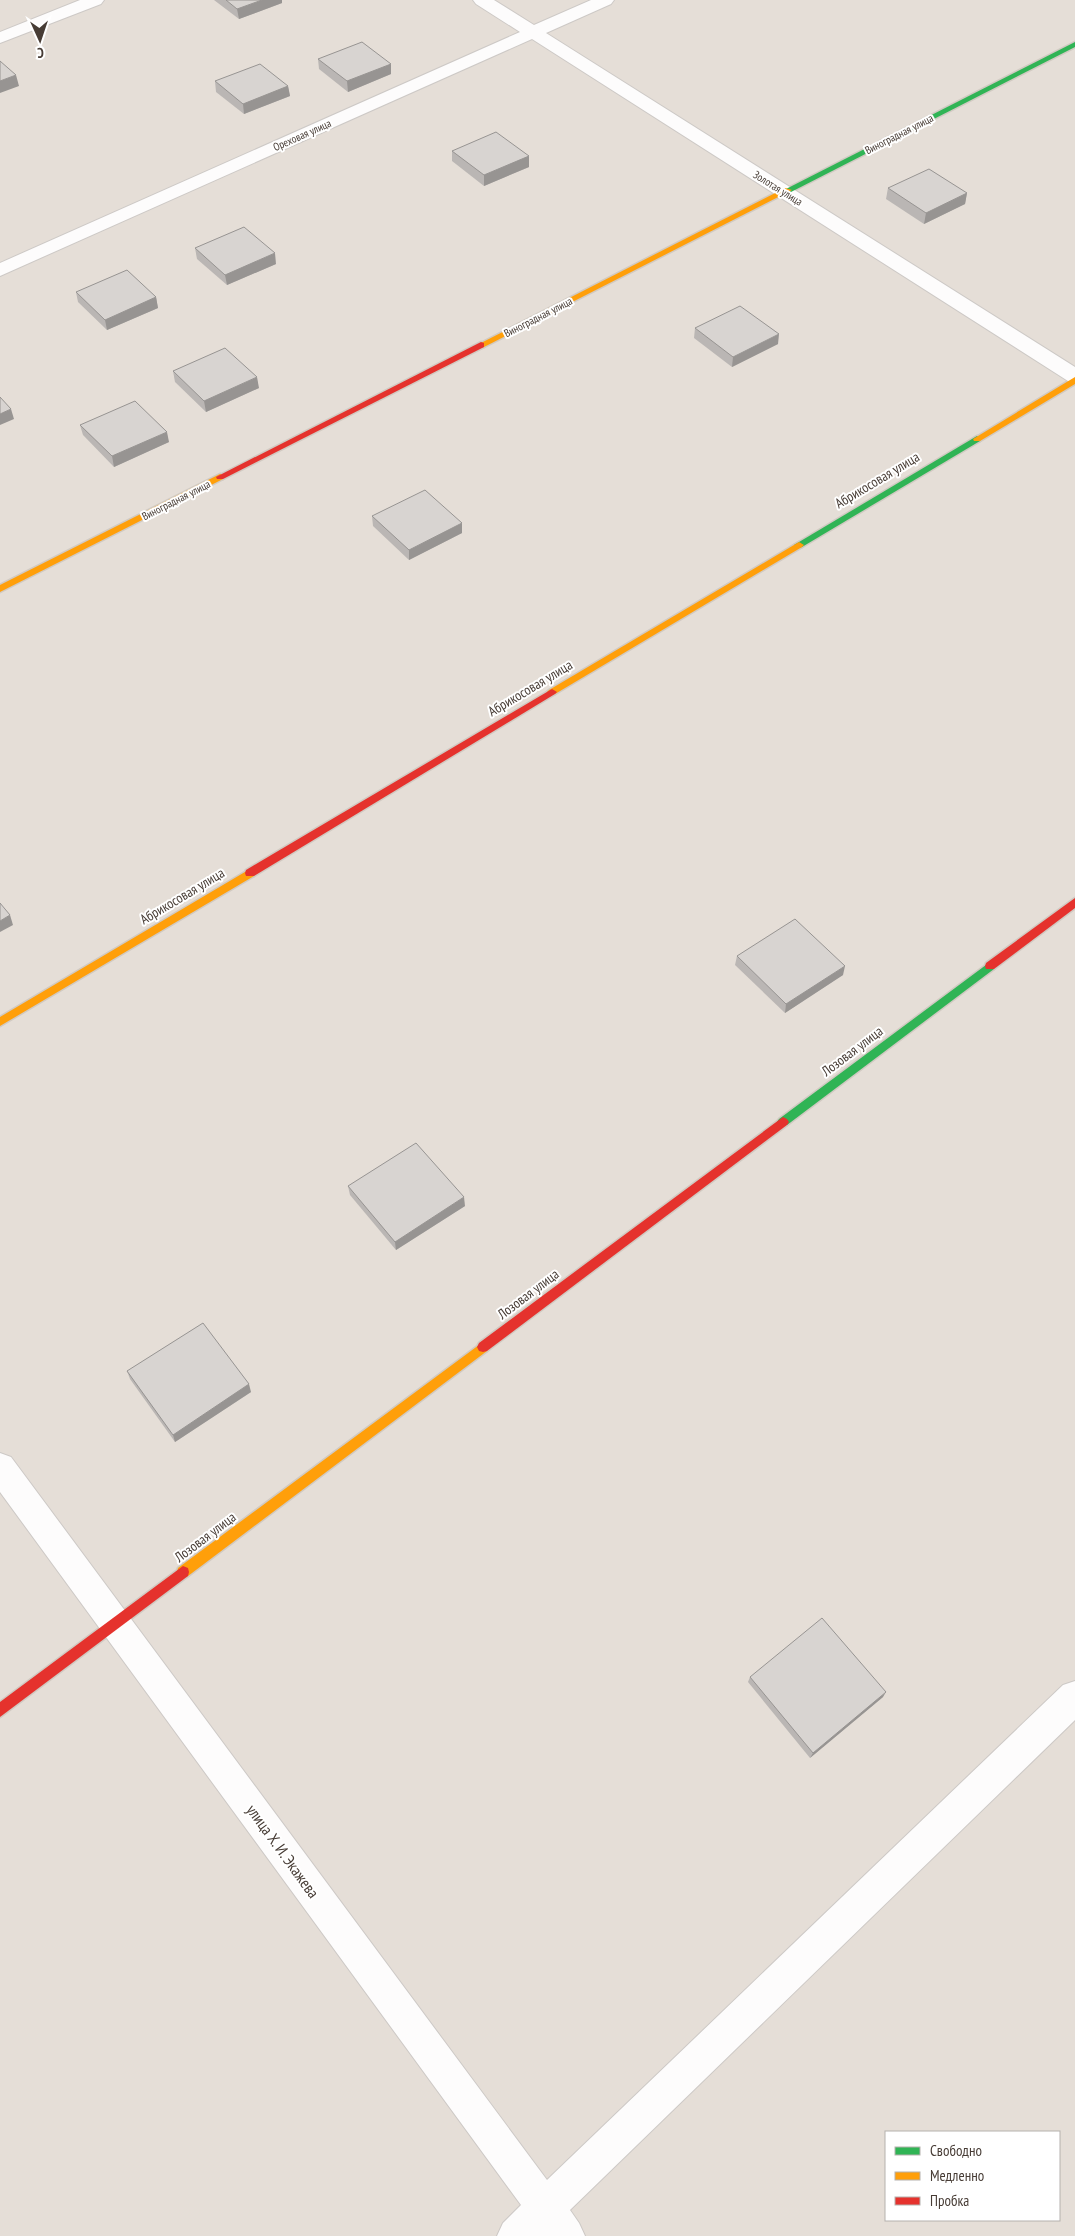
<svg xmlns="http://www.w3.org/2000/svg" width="1075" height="2236" font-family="'PT Sans Narrow',sans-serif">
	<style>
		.residential { fill: #e5ded7; fill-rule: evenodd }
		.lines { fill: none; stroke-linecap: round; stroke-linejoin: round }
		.street-casing { stroke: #cdc9c6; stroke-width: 2 }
		.fast-casing { stroke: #d1cac2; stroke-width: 3 }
		.slow-casing { stroke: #d1cac2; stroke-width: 3 }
		.jam-casing { stroke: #d1cac2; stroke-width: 3 }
		.street { fill: #fdfcfc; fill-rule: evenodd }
		.fast { fill: #30b455; fill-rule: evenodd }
		.slow { fill: #ff9f0a; fill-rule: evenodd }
		.jam { fill: #e5322d; fill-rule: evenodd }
		.wall { fill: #bab6b4 }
		.shaded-wall { fill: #979492 }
		.building { fill: #d8d4d1; stroke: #979492 }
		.labels { text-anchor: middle; stroke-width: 4; stroke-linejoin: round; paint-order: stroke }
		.far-street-label { font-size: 11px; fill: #473c35; stroke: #fff }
		.street-label { font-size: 14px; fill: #473c35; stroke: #fff }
		.near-street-label { font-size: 16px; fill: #473c35; stroke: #fff }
	</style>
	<rect width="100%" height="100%" fill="#f0edea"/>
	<path class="residential" d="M0,0H1075V2236H0ZM886,2132H1059V2220H886Z"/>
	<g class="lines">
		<defs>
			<g id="street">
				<polygon points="80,0 104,0 101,4 0,43 0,32"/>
				<polygon points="473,0 494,0 534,25 591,0 614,0 611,4 546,33 1075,367 1075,382 1068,381 532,39 0,276 0,263 520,32 476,4"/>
				<polygon points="0,1453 11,1457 547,2180 1063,1685 1075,1681 1075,1720 570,2210 579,2223 585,2236 497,2236 503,2223 521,2205 0,1492"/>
			</g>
			<g id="fast">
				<polygon points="1075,42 1075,47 791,192 784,190"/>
				<polygon points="977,436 981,439 980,441 802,547 799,548 794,545"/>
				<polygon points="990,962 995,966 994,969 787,1125 779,1125 777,1122 779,1119"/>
			</g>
			<g id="slow">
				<polygon points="785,188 792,190 484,347 481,348 477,345"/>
				<polygon points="1075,377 1075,384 980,441 974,441 973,439"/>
				<polygon points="220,474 223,475 223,479 0,592 0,585"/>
				<polygon points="799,542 804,545 802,547 555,694 549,694 547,692 549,690"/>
				<polygon points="250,869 254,870 255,873 254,876 0,1026 0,1017"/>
				<polygon points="483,1342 487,1343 489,1347 487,1351 188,1576 183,1578 178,1576 177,1572 178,1568"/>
			</g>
			<g id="jam">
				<polygon points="481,342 484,343 484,347 223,479 217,479 216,477"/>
				<polygon points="552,689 557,692 555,694 254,876 246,876 245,873 246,870"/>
				<polygon points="1075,898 1075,908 994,969 986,969 985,966 986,963"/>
				<polygon points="783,1117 787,1119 789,1122 787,1125 487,1351 483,1352 479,1351 477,1347 479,1343"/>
				<polygon points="183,1566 188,1568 189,1572 188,1576 0,1717 0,1702"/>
			</g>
		</defs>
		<use href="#street" class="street-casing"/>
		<use href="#fast" class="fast-casing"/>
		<use href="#slow" class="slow-casing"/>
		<use href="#jam" class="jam-casing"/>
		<use href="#street" class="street"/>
		<use href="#fast" class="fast"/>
		<use href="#slow" class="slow"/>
		<use href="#jam" class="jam"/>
	</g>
	<g class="wall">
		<polygon points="214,0 282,0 282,3 239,19"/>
		<polygon points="318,59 391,64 391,74 348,92 319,69"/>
		<polygon points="215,81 288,86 290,96 244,114 216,92"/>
		<polygon points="452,151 529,156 529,167 484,186 452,161"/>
		<polygon points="888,188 967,193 965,204 924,224 886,199"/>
		<polygon points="195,248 276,264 227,285 197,259"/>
		<polygon points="76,292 156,297 158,308 107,330 78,302"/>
		<polygon points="695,328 778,344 732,367 694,338"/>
		<polygon points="173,371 259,388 206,412 175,382"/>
		<polygon points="80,425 169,442 114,467 83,435"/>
		<polygon points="372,516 462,523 462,533 409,560 373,526"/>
		<polygon points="737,956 843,975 785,1013 735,965"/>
		<polygon points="348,1186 465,1206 396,1250 350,1195"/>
		<polygon points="127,1371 251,1392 175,1442 130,1379"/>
		<polygon points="750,1677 883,1697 810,1758 748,1682"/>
	</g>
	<g class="shaded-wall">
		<polygon points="262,0 282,0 282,3 239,19 237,9"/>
		<polygon points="391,64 391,74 348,92 347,81"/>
		<polygon points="16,75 19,86 0,93 0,81"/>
		<polygon points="288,86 290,96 244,114 243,104"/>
		<polygon points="529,156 529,167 484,186 484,175"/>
		<polygon points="967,193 965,204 924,224 926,213"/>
		<polygon points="275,253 276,264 227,285 225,275"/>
		<polygon points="156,297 158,308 107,330 105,320"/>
		<polygon points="779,334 778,344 732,367 733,357"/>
		<polygon points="257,377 259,388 206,412 204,401"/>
		<polygon points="11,409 14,419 0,425 0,414"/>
		<polygon points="167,432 169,442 114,467 112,456"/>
		<polygon points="462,523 462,533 409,560 409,550"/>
		<polygon points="10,915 13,925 0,932 0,921"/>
		<polygon points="845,966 843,975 785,1013 786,1004"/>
		<polygon points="464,1197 465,1206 396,1250 395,1242"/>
		<polygon points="249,1384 251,1392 175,1442 173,1435"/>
		<polygon points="886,1692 883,1697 810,1758 813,1753"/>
	</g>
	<g class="building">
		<polygon points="226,0 262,0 237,9"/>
		<polygon points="362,42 391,64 347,81 318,59"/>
		<polygon points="0,61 16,75 0,81"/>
		<polygon points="260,64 288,86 243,104 215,81"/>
		<polygon points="496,132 529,156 484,175 452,151"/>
		<polygon points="929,169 967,193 926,213 888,188"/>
		<polygon points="244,227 275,253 225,275 195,248"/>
		<polygon points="127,270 156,297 105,320 76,292"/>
		<polygon points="740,306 779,334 733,357 695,328"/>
		<polygon points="225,348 257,377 204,401 173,371"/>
		<polygon points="0,397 11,409 0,414"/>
		<polygon points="135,401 167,432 112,456 80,425"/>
		<polygon points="425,490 462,523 409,550 372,516"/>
		<polygon points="0,903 10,915 0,921"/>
		<polygon points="795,919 845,966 786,1004 737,956"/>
		<polygon points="416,1143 464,1197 395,1242 348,1186"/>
		<polygon points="203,1323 249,1384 173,1435 127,1371"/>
		<polygon points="822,1618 886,1692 813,1753 750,1677"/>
	</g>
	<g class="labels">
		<g class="far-street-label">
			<text transform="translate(899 134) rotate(-27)" y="4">Виноградная улица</text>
			<text transform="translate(302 135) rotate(-24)" y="4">Ореховая улица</text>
			<text transform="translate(778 188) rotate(32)" y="4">Золотая улица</text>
			<text transform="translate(538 317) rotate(-27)" y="4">Виноградная улица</text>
			<text transform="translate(176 500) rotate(-27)" y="4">Виноградная улица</text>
		</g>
		<g class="street-label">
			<text transform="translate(877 480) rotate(-31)" y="5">Абрикосовая улица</text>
			<text transform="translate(530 688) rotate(-31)" y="5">Абрикосовая улица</text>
			<text transform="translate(182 896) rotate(-31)" y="5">Абрикосовая улица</text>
			<text transform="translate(852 1051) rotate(-37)" y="5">Лозовая улица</text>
			<text transform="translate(528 1294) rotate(-37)" y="5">Лозовая улица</text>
			<text transform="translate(205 1537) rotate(-37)" y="5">Лозовая улица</text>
		</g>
		<g class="near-street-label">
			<text transform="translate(283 1851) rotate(54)" y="6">улица Х. И. Экажева</text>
		</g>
	</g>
	<rect x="885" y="2131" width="175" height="90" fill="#ffffff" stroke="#b5b1ae"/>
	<rect x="895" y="2147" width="25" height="8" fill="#30b455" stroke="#b5b1ae"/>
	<text x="930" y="2156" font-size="15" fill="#473c35">Свободно</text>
	<rect x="895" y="2172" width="25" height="8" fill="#ff9f0a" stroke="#b5b1ae"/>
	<text x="930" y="2181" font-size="15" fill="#473c35">Медленно</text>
	<rect x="895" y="2197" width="25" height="8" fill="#e5322d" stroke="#b5b1ae"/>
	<text x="930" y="2206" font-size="15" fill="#473c35">Пробка</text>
	<g transform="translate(40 40) rotate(177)" stroke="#ffffff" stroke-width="4" paint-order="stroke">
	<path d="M0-4L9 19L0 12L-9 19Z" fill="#473c35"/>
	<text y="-8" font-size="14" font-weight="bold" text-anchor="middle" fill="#473c35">С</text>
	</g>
</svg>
